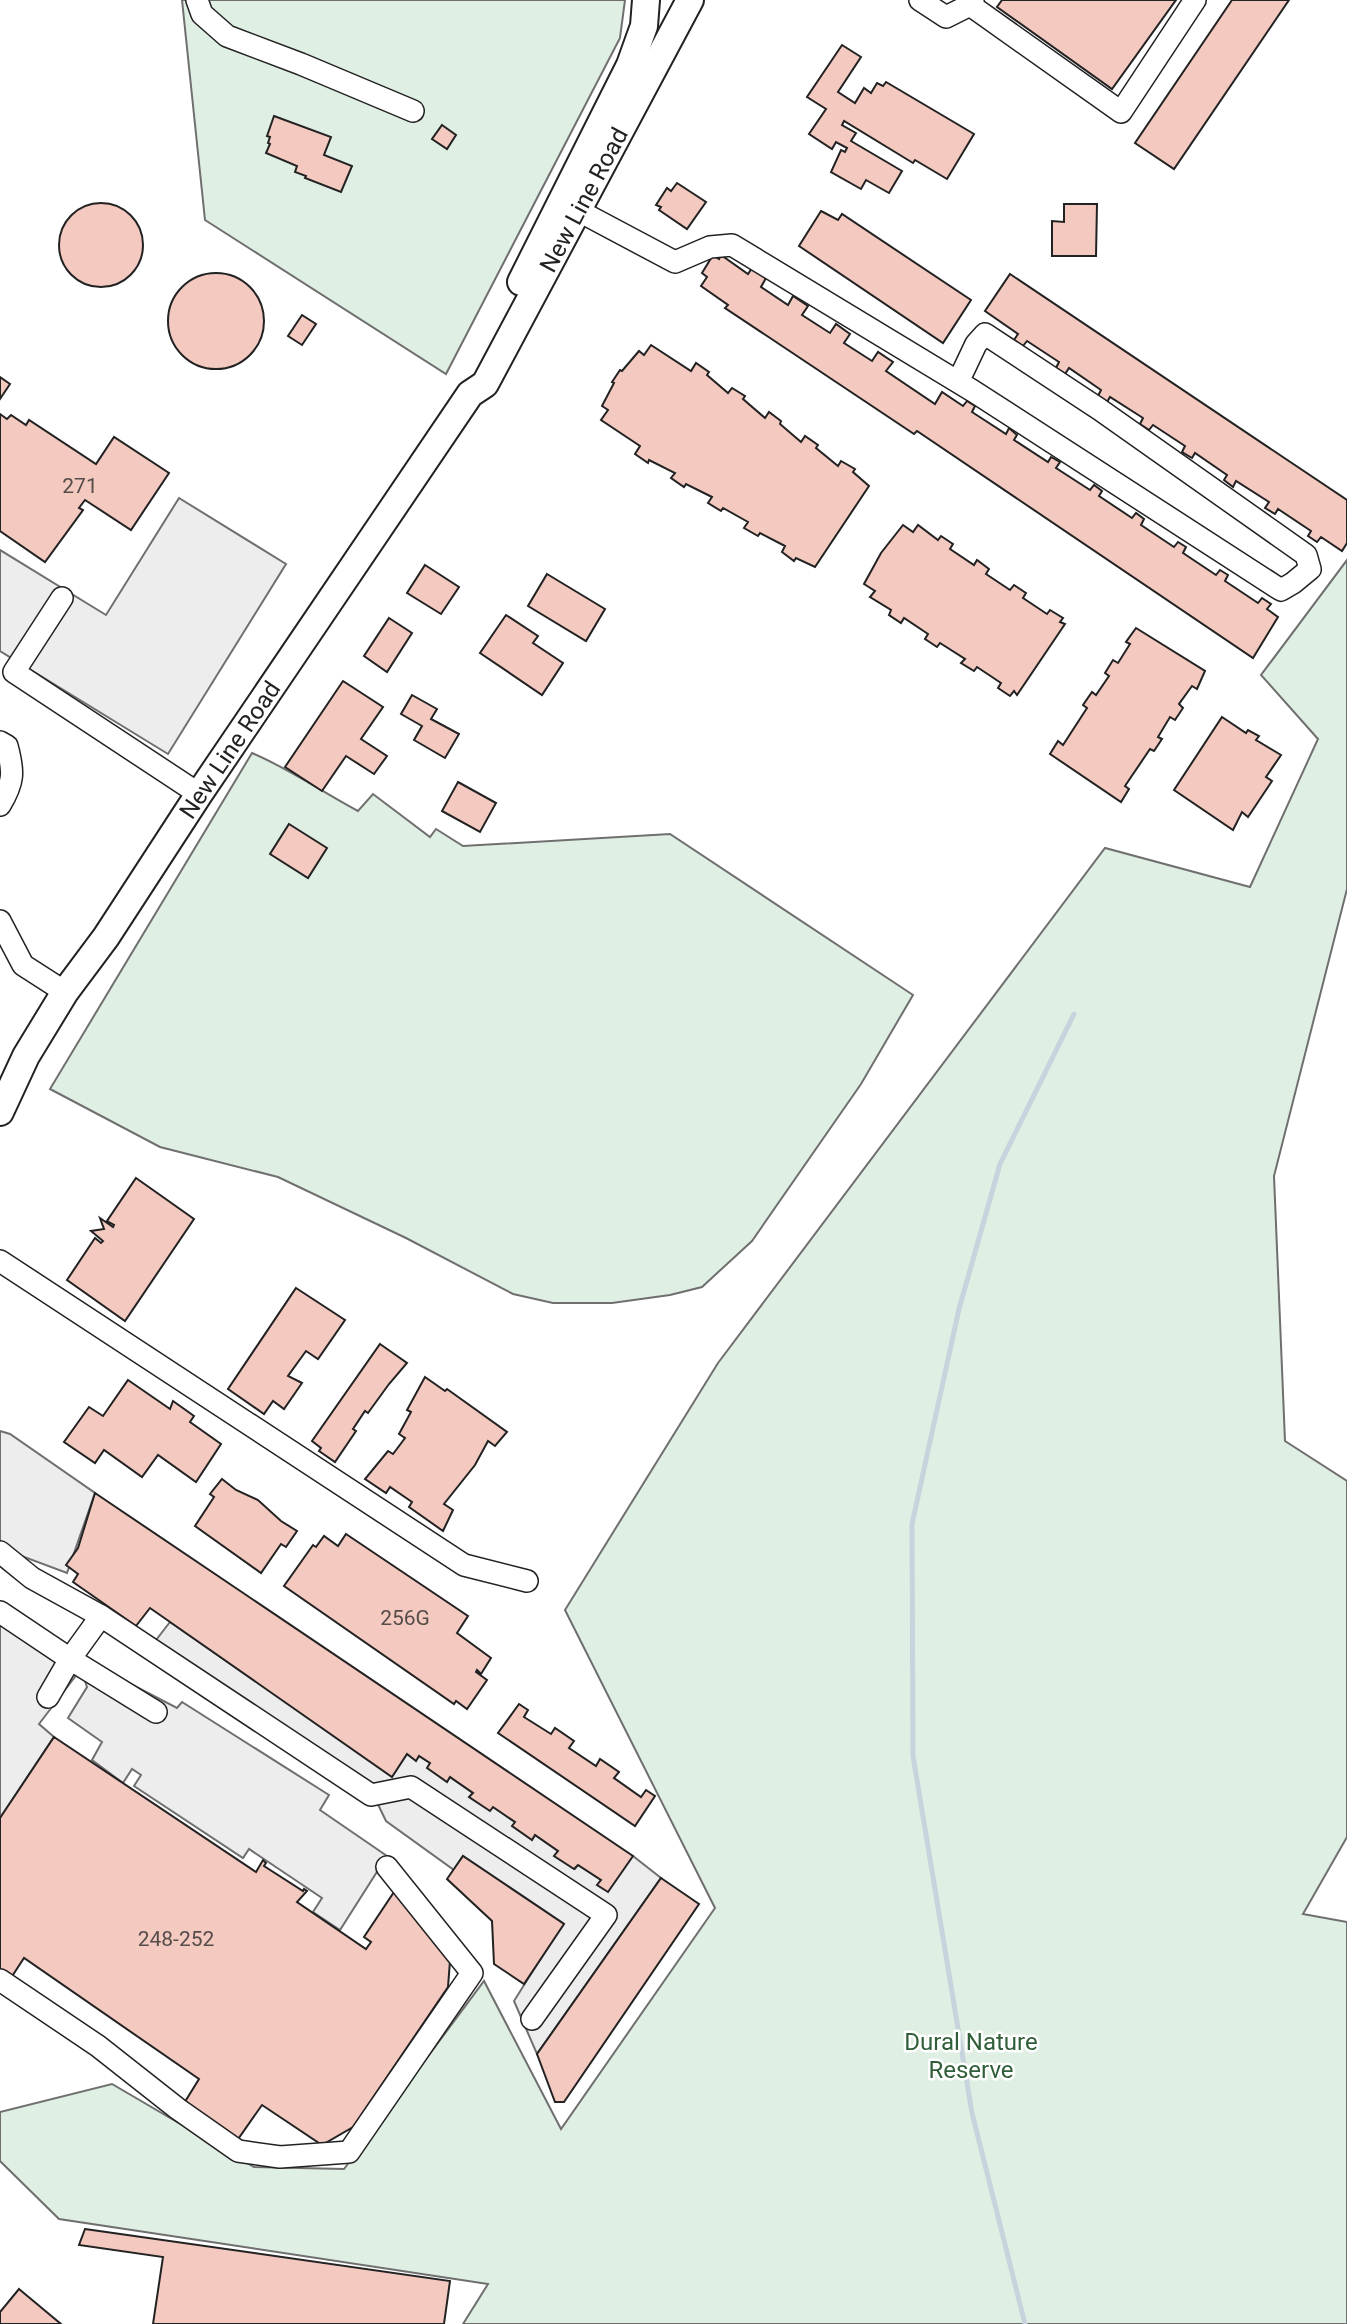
<svg xmlns="http://www.w3.org/2000/svg" width="1347" height="2324" font-family="Roboto,sans-serif">
	<style>
		.green { fill: #e0efe3; stroke: #6f6f6f; stroke-width: 2 }
		.parking { fill: #ededed; stroke: #6f6f6f; stroke-width: 2 }
		.lines { fill: none; stroke-linecap: round; stroke-linejoin: round }
		.stream { stroke: #c7d3dd; stroke-width: 5 }
		.building { fill: #f3c9c0; stroke: #222; stroke-width: 2 }
		.minor-casing { stroke: #222; stroke-width: 24 }
		.major-casing { stroke: #222; stroke-width: 30 }
		.minor { stroke: #fff; stroke-width: 21 }
		.major { stroke: #fff; stroke-width: 26 }
		.labels { text-anchor: middle; stroke-width: 5; stroke-linejoin: round; paint-order: stroke }
		.number-label { font-size: 21px; fill: #564c4a }
		.street-label { font-size: 24px; fill: #222; stroke: #fff }
		.park-label { font-size: 24px; fill: #2f5e38; stroke: #fff }
	</style>
	<rect width="100%" height="100%" fill="#fff"/>
	<g class="green">
		<polygon points="182,0 625,0 620,38 446,374 205,220"/>
		<polygon points="1347,560 1347,889 1274,1176 1285,1441 1347,1481 1347,1837 1303,1914 1347,1922 1347,2324 463,2324 488,2284 59,2219 0,2161 0,2112 112,2084 254,2167 344,2169 484,1981 561,2129 715,1908 565,1610 718,1363 1105,848 1250,887 1318,739 1261,675"/>
		<path d="M252,753C290,769 322,792 358,811L373,794L430,837L436,829L463,846L670,834L913,995L861,1084L752,1241L702,1287L670,1295L612,1303H553L513,1294L406,1238L278,1177L160,1147L50,1089Z"/>
	</g>
	<g class="parking">
		<polygon points="179,498 286,564 168,754 0,651 0,550 106,615"/>
		<polygon points="0,1431 10,1434 95,1493 67,1573 0,1548"/>
		<polygon points="170,1622 392,1775 407,1754 416,1760 419,1756 430,1763 447,1781 450,1777 473,1793 470,1796 493,1807 515,1822 532,1839 535,1835 558,1851 555,1855 575,1869 578,1865 601,1880 598,1884 633,1856 661,1878 537,2054 514,2001 563,1923 463,1856 454,1870 386,1821 372,1792 153,1644"/>
		<polygon points="0,1625 98,1667 177,1708 182,1702 329,1795 320,1810 387,1856 340,1930 313,1912 322,1898 249,1849 243,1858 134,1786 141,1775 132,1769 123,1783 92,1760 102,1742 68,1718 87,1687 81,1669 39,1724 54,1737 0,1818"/>
	</g>
	<g class="lines">
		<polyline class="stream" points="1025,2324 972,2113 913,1756 912,1524 959,1309 1000,1164 1074,1014"/>
	</g>
	<g class="building">
		<polygon points="1002,0 1176,0 1112,89 997,7"/>
		<polygon points="1232,0 1289,0 1174,169 1135,143"/>
		<polygon points="842,45 861,57 838,92 855,103 864,88 871,93 877,83 883,86 886,82 974,134 947,179 915,160 913,163 844,121 842,125 856,133 851,141 902,171 889,193 866,180 861,189 831,172 841,150 845,152 847,148 836,142 832,149 809,134 826,109 807,97"/>
		<polygon points="274,116 331,137 324,155 352,166 341,192 305,178 306,176 295,172 297,166 266,153 270,144 268,143 270,137 267,136"/>
		<polygon points="442,125 456,135 447,149 432,139"/>
		<polygon points="677,183 706,202 687,229 659,210 661,207 656,205 667,188 671,191"/>
		<circle cx="101" cy="245" r="42"/>
		<polygon points="1064,204 1097,204 1096,256 1052,256 1052,221 1064,222"/>
		<polygon points="821,211 838,220 842,214 971,300 943,343 799,246"/>
		<polygon points="713,255 719,259 721,255 748,274 752,268 766,278 761,287 788,305 793,296 808,306 802,315 830,333 836,324 850,334 844,343 872,361 878,352 893,362 886,371 935,404 942,392 963,406 967,401 975,406 972,412 1006,434 1009,428 1017,435 1014,440 1048,462 1051,457 1060,462 1056,468 1090,490 1094,485 1102,491 1099,496 1132,518 1136,513 1144,519 1141,525 1174,547 1178,542 1186,547 1183,553 1216,575 1220,570 1228,575 1225,581 1258,603 1262,598 1271,604 1267,609 1278,617 1253,658 917,431 914,434 725,308 728,305 701,286 707,277 702,273"/>
		<circle cx="216" cy="321" r="48"/>
		<polygon points="1010,274 1347,500 1347,543 1342,551 1321,537 1317,542 1308,536 1311,531 1278,509 1275,514 1265,508 1269,502 1236,481 1233,487 1224,480 1227,475 1195,453 1192,458 1182,452 1185,446 1153,425 1149,430 1140,424 1143,418 1110,397 1107,402 1098,396 1101,390 1069,368 1065,374 1056,368 1059,362 1027,341 1023,346 1014,340 1018,334 985,311"/>
		<polygon points="302,315 316,324 302,345 288,336"/>
		<polygon points="651,345 691,371 696,363 709,372 707,375 728,393 732,388 745,396 743,399 765,418 769,412 781,421 780,424 801,442 805,436 818,445 816,448 838,466 841,461 855,469 853,472 869,486 815,567 796,558 794,561 782,552 785,546 760,533 758,536 744,528 748,522 723,508 721,511 708,503 712,497 686,484 684,487 671,478 675,473 649,460 648,463 635,454 640,446 601,420 608,410 602,406 614,383 612,382 620,370 622,371 639,351 644,355"/>
		<polygon points="0,377 10,384 0,399"/>
		<polygon points="0,414 7,419 11,415 26,425 29,420 96,464 114,437 169,473 131,530 85,500 79,508 83,510 45,562 0,531"/>
		<polygon points="903,525 913,532 918,525 938,540 941,536 953,544 950,549 974,565 977,560 989,569 986,574 1010,590 1014,585 1026,593 1023,598 1047,614 1050,610 1063,618 1060,622 1065,624 1017,695 1014,691 1010,696 998,688 1001,683 977,667 974,671 961,663 965,659 940,643 937,647 925,639 928,634 904,618 901,623 889,615 891,610 870,597 875,591 864,584 881,553"/>
		<polygon points="425,565 459,587 441,614 407,593"/>
		<polygon points="547,574 605,609 586,641 528,606"/>
		<polygon points="506,615 538,636 533,643 563,663 542,695 480,653"/>
		<polygon points="389,618 412,633 387,672 364,656"/>
		<polygon points="1136,628 1205,671 1197,689 1192,686 1179,704 1183,708 1175,720 1170,717 1158,737 1162,739 1154,751 1150,749 1125,786 1129,789 1121,802 1050,754 1058,741 1063,745 1087,708 1083,705 1092,692 1096,695 1109,676 1105,673 1113,660 1118,663 1130,644 1126,642"/>
		<polygon points="343,681 383,707 361,739 387,756 374,774 346,756 322,791 285,767"/>
		<polygon points="412,695 437,709 431,719 459,734 445,758 414,740 422,726 401,714"/>
		<polygon points="1222,717 1246,733 1248,730 1259,736 1256,740 1281,755 1266,777 1272,781 1248,817 1242,812 1233,830 1174,790"/>
		<polygon points="458,782 496,803 480,832 442,811"/>
		<polygon points="289,824 327,848 308,878 270,854"/>
		<polygon points="136,1178 194,1219 125,1321 67,1280 95,1238 101,1243 103,1241 91,1231 104,1229 100,1218 113,1227 114,1225 107,1221"/>
		<polygon points="296,1288 345,1320 318,1359 306,1351 288,1376 302,1383 284,1409 273,1401 264,1414 228,1389"/>
		<polygon points="380,1344 407,1363 389,1384 368,1413 365,1411 353,1429 356,1431 335,1462 319,1451 321,1448 312,1441"/>
		<polygon points="425,1377 445,1391 447,1389 507,1432 495,1446 488,1441 475,1465 444,1504 453,1510 443,1531 409,1507 412,1502 390,1487 386,1493 365,1479 388,1451 393,1454 405,1438 399,1434 411,1412 407,1410"/>
		<polygon points="128,1380 170,1409 173,1401 194,1416 190,1422 221,1444 196,1482 158,1455 142,1477 104,1450 95,1463 64,1442 89,1407 103,1416"/>
		<polygon points="222,1479 236,1490 258,1500 281,1521 297,1531 286,1547 281,1544 261,1573 195,1526 214,1497 210,1494"/>
		<polygon points="95,1493 633,1856 608,1892 597,1885 601,1880 578,1865 574,1869 554,1856 558,1851 535,1835 532,1840 512,1826 515,1822 493,1807 490,1811 469,1797 473,1793 450,1777 447,1782 427,1768 430,1763 419,1756 416,1761 407,1754 392,1777 150,1608 136,1626 73,1582 78,1574 66,1565 78,1548"/>
		<polygon points="346,1534 468,1616 457,1633 491,1658 481,1674 477,1670 476,1672 487,1680 467,1709 456,1701 454,1704 284,1586 313,1545 316,1547 324,1536 338,1546"/>
		<polygon points="519,1704 528,1710 524,1717 551,1734 555,1728 574,1741 569,1748 596,1766 600,1759 619,1772 614,1778 641,1797 646,1790 655,1796 635,1826 498,1733"/>
		<polygon points="54,1737 256,1872 263,1860 266,1863 264,1866 303,1891 304,1889 307,1891 297,1902 366,1949 371,1942 364,1937 396,1889 450,1961 448,1987 353,2127 322,2145 262,2105 236,2142 183,2105 199,2079 24,1958 9,1981 0,1973 0,1818"/>
		<polygon points="463,1856 564,1924 524,1984 494,1964 492,1921 447,1879"/>
		<polygon points="661,1878 699,1904 564,2102 555,2102 537,2054"/>
		<polygon points="85,2229 450,2281 444,2324 153,2324 163,2257 79,2245"/>
		<polygon points="19,2289 61,2324 0,2324 0,2312"/>
	</g>
	<g class="lines">
		<defs>
			<g id="minor">
				<polyline points="197,0 202,14 227,36 301,64 413,111"/>
				<polyline points="920,0 946,17 970,5 973,0"/>
				<polyline points="970,5 1121,112 1195,0"/>
				<polyline points="579,211 675,262 710,247 732,245 973,391 1281,590 1293,583 1310,569 1306,555 1099,409 985,334 976,344 958,382"/>
				<polyline points="62,598 14,672 199,794"/>
				<path d="M0,742L7,746C14,772 14,782 0,805"/>
				<polyline points="0,921 23,965 65,992"/>
				<polyline points="0,1261 464,1565 527,1581"/>
				<polyline points="0,1552 32,1578 101,1616"/>
				<polyline points="0,1612 70,1659 156,1712"/>
				<polyline points="48,1697 70,1659 101,1616 371,1795 411,1787 606,1915 532,2019"/>
				<polyline points="0,1980 98,2046 178,2109 238,2151 280,2157 349,2152 472,1973 387,1867"/>
			</g>
			<g id="major">
				<polyline points="521,282 630,65 644,26 646,0"/>
				<polyline points="0,1112 26,1056 65,992 106,937 199,794 470,394 485,384 690,0"/>
			</g>
		</defs>
		<use href="#minor" class="minor-casing"/>
		<use href="#major" class="major-casing"/>
		<use href="#minor" class="minor"/>
		<use href="#major" class="major"/>
	</g>
	<g class="labels">
		<g class="number-label">
			<text x="80" y="493">271</text>
			<text x="405" y="1625">256G</text>
			<text x="176" y="1946">248-252</text>
		</g>
		<g class="street-label">
			<text transform="translate(584 200) rotate(-62)" y="8">New Line Road</text>
			<text transform="translate(230 750) rotate(-56)" y="8">New Line Road</text>
		</g>
		<g class="park-label">
			<text x="971" y="2050">Dural Nature<tspan x="971" dy="28">Reserve</tspan></text>
		</g>
	</g>
</svg>
